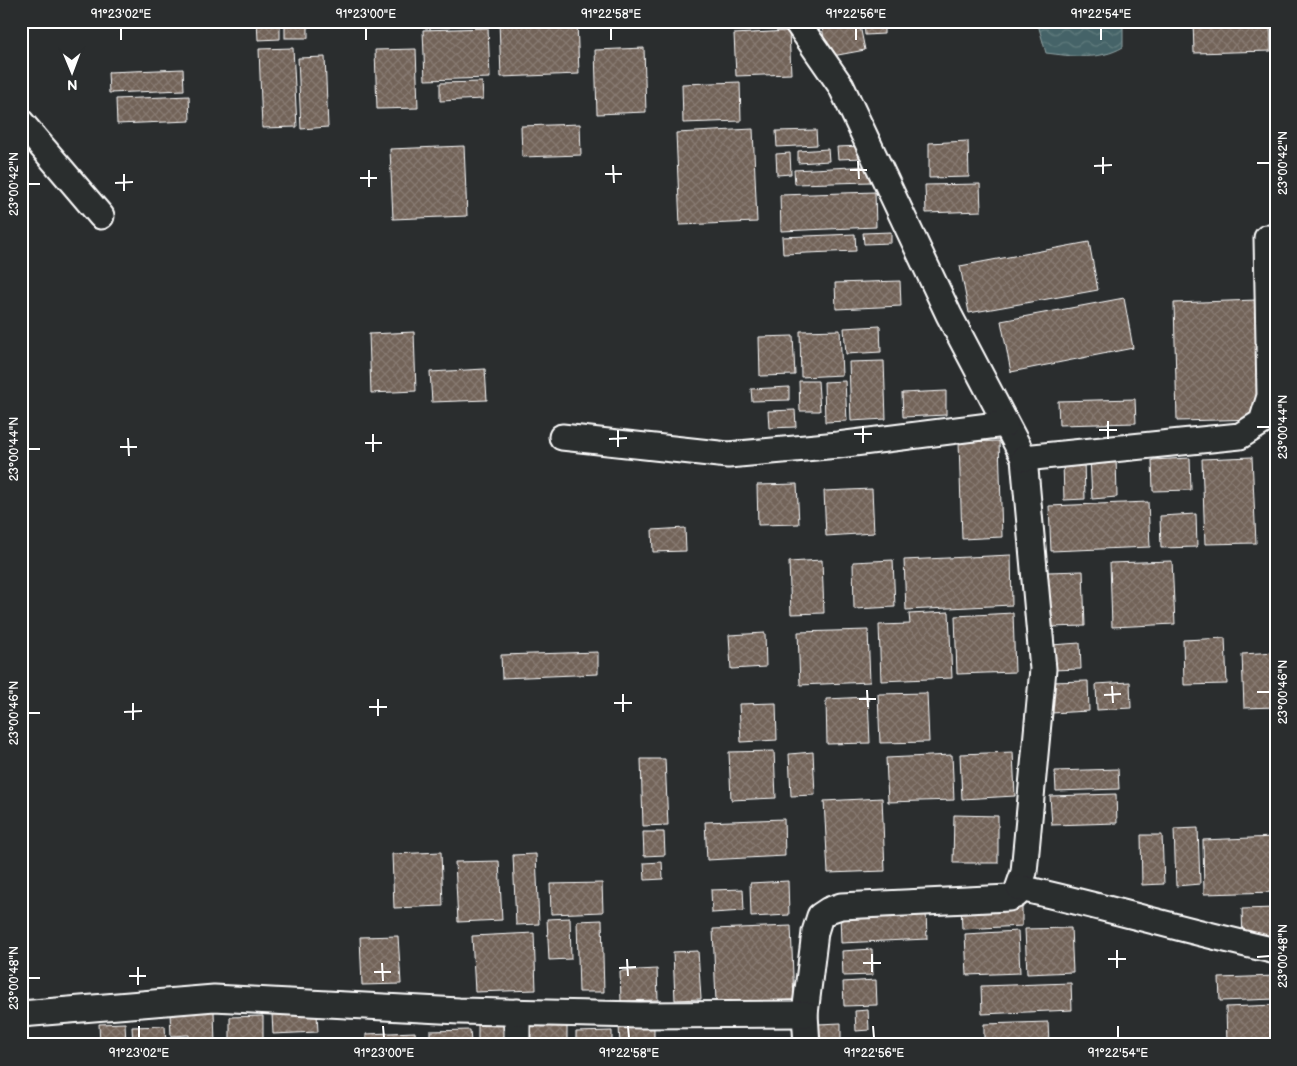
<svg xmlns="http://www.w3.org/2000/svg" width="1297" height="1066" font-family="'Balsamiq Sans',sans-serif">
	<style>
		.water { fill: url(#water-waves); stroke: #8fa2a4 }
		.building { fill: url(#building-cross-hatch); stroke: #fff }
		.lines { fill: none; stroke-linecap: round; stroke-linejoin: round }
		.minor-casing { stroke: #fff; stroke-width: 29 }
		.minor { stroke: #2a2d2e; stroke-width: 25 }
		.ticks { fill: none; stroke: #fff; stroke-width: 2 }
		.neatline { fill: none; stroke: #fff; stroke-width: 2 }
		.ticks-label { font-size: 12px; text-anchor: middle; fill: #fff }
	</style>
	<defs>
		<pattern id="water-waves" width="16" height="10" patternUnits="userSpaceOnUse" patternTransform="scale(1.25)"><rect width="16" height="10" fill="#456467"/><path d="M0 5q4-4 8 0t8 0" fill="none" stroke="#617b7e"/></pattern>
		<pattern id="building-cross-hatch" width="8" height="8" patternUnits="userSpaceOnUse" patternTransform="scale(1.25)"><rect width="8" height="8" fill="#726359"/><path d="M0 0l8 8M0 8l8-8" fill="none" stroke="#877a72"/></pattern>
	</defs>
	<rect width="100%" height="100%" fill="#2a2d2e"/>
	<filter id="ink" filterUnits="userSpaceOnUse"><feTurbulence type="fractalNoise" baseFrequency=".02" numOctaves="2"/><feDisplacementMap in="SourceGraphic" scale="10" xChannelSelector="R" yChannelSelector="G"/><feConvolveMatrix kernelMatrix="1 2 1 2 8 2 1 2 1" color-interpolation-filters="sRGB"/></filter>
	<g filter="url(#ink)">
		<path class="water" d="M1037,21H1123V47C1100,61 1072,56 1046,53Z"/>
		<g class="building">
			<polygon points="257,21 280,21 280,39 258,40"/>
			<rect x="285" y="21" width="23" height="17"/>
			<polygon points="499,21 577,21 579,74 501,77"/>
			<polygon points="821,21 859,21 865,50 827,57"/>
			<polygon points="864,21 884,21 884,34 865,35"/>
			<polygon points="1193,21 1270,21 1271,51 1194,53"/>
			<polygon points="488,28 490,78 425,80 423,30"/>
			<polygon points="789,31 791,74 736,76 734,34"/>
			<polygon points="293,48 297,127 262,128 259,49"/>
			<polygon points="644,48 646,112 597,114 595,50"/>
			<polygon points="416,49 418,108 377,109 375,50"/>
			<polygon points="325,57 328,127 301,129 298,58"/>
			<polygon points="183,69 184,90 109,93 108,72"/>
			<polygon points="482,82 483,99 440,101 440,83"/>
			<polygon points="740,82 741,121 683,123 682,84"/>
			<polygon points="189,96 190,121 117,124 116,99"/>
			<polygon points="580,124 581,155 522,157 521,126"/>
			<polygon points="753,129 757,222 680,225 676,133"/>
			<polygon points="816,130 817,145 777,147 776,131"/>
			<polygon points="968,141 969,177 929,178 929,143"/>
			<polygon points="464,146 467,216 393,219 390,149"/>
			<polygon points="863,146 863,158 838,159 837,147"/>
			<polygon points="828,149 829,161 798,163 798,151"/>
			<polygon points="790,153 791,174 777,175 776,154"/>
			<polygon points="870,166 871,182 795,184 794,170"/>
			<polygon points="980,184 981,211 926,213 925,185"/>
			<polygon points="875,192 876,227 781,231 780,195"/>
			<polygon points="891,232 891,243 864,244 863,233"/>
			<polygon points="855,234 856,251 783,254 782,237"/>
			<polygon points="1089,242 1098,290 969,313 960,266"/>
			<polygon points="900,281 901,306 836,309 835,283"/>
			<polygon points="1124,298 1133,348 1011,372 1001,321"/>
			<polygon points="1256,300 1259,419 1177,421 1174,303"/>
			<polygon points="880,326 881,352 846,354 844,328"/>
			<polygon points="840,330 842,375 801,377 800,331"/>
			<polygon points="414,332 416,391 371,393 369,334"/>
			<polygon points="793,336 795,375 760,376 759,337"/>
			<polygon points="884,361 886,419 851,421 849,362"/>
			<polygon points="485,369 487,400 432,402 430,372"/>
			<polygon points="799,381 818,381 820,411 800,411"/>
			<polygon points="845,381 847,421 825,422 824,382"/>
			<polygon points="789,387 789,400 752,401 751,389"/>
			<polygon points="946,391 946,415 903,417 902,393"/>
			<polygon points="1135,399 1136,423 1059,425 1058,401"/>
			<polygon points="795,410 796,427 769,428 768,411"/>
			<polygon points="999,441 1002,537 962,539 959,442"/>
			<polygon points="1116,456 1117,497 1092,499 1090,457"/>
			<polygon points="1252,457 1256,543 1205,544 1202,459"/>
			<polygon points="1190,458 1191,490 1153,491 1152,460"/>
			<polygon points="1084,460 1085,499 1064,500 1063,461"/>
			<polygon points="797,484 799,524 758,525 757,485"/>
			<polygon points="872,489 874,533 826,536 824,491"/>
			<polygon points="1148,502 1150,547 1051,551 1049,506"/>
			<polygon points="1196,514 1197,547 1161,548 1160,516"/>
			<polygon points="685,528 686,551 653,552 652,530"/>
			<polygon points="1011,555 1012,605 906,610 904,560"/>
			<polygon points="822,560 824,613 791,614 789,562"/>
			<polygon points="893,560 895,607 854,609 853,562"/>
			<polygon points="1172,561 1175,624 1112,627 1110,563"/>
			<polygon points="1083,571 1085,626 1049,627 1047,572"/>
			<polygon points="949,612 952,678 881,681 879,625 910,624 909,614"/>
			<polygon points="1013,613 1015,672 957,674 955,616"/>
			<polygon points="868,630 870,682 800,685 798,632"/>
			<polygon points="765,633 766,667 731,669 729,635"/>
			<polygon points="1225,638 1227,684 1184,685 1183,640"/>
			<polygon points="1080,643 1081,669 1052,670 1051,645"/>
			<polygon points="598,652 598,674 502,678 501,655"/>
			<polygon points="1276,652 1276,707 1244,708 1242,654"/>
			<polygon points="1088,681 1089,711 1051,713 1050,682"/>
			<polygon points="1130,682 1131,708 1097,710 1096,684"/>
			<polygon points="927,693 929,742 880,743 878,694"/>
			<polygon points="868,697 870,743 827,744 826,699"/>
			<polygon points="776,703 777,740 741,742 739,704"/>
			<polygon points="774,751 776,798 731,800 729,752"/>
			<polygon points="813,752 815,795 791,796 789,754"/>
			<polygon points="1013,752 1015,796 962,799 960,754"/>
			<polygon points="952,755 954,800 888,802 886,758"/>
			<polygon points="641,759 665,759 668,825 643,826"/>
			<polygon points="1118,769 1119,789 1056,791 1055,771"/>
			<polygon points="1116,794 1117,823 1052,825 1050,796"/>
			<polygon points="882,798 885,871 828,873 824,801"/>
			<polygon points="954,815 998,816 998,863 953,863"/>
			<polygon points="784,819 785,856 707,860 705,822"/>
			<polygon points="1198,828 1200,884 1176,886 1174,829"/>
			<polygon points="643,832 664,832 665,855 644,856"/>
			<polygon points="1141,835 1162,835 1164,884 1142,885"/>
			<polygon points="1274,837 1276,892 1204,894 1203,840"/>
			<polygon points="441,852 443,906 394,908 392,854"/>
			<polygon points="536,854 539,924 516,925 513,855"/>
			<polygon points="499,861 502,920 458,922 455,862"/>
			<polygon points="662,862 663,879 645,880 644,863"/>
			<polygon points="788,881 789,915 751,917 750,883"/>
			<polygon points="602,883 603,912 551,914 550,884"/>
			<polygon points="743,889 744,911 712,913 711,890"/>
			<polygon points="1022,901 1022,926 962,929 961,904"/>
			<polygon points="1276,908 1276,939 1243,940 1242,909"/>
			<polygon points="926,910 927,939 841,943 840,913"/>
			<polygon points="570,918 571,959 549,960 547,919"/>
			<polygon points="602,920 604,992 579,992 577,921"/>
			<polygon points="791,926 794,1000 716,1002 713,929"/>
			<polygon points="1071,928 1073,972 1027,974 1025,929"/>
			<polygon points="1018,931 1020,973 967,975 965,934"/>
			<polygon points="534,933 536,990 475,992 472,936"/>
			<polygon points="398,936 401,984 362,985 360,937"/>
			<polygon points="872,949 873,975 843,976 842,951"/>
			<polygon points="698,951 701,999 675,1000 673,952"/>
			<polygon points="657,969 658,1000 621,1001 620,971"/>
			<polygon points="1276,976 1276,999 1220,1001 1219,978"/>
			<polygon points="876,980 877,1005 844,1006 843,982"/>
			<polygon points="1071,983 1072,1010 982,1014 981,986"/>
			<polygon points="1276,1005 1276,1045 1227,1045 1226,1007"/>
			<polygon points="868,1010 869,1030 856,1031 855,1011"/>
			<polygon points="214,1011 215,1045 189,1045 189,1035 171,1036 170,1012"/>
			<polygon points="272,1014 317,1014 318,1032 273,1034"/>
			<polygon points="263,1016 263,1045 230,1045 230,1017"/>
			<polygon points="509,1022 510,1045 478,1045 478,1023"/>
			<polygon points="1048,1022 1049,1045 984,1045 984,1024"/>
			<polygon points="125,1023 126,1044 100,1044 99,1024"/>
			<polygon points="841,1023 841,1045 819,1045 818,1024"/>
			<polygon points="567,1025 567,1045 527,1045 526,1026"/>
			<polygon points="654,1025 654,1045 620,1045 619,1026"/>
			<polygon points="165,1026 166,1045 133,1045 132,1027"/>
			<polygon points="470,1030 471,1043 430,1045 430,1031"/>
			<polygon points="612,1031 612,1045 576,1045 576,1032"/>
			<polygon points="415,1032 416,1045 366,1045 366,1034"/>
			<polygon points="1216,1042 1216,1045 1173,1045 1173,1044"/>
			<rect x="21" y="1043" width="26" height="2"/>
		</g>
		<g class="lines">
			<defs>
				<g id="minor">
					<polyline points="796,21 841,86 949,315 1024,458 1043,669 1024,872 1016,895 1009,898 841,906 829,910 820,916 815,932 805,1014 807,1045"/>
					<polyline points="21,122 101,216"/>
					<polyline points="562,437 728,455 838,445 1005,424"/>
					<polyline points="1024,458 1240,436 1262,422 1270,396 1267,238"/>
					<path d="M1020,888C1106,907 1190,932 1276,951"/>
					<polyline points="517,1012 517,1045"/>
					<polyline points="21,1014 214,998 459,1011 640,1015 805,1014"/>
				</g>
			</defs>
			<use href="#minor" class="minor-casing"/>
			<use href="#minor" class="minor"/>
		</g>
	</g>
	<path class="ticks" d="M121,28V40M366,28V40M611,28V40M856,28V40M1101,28V40M1103,157V174M858,161L859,179M1257,163H1270M613,165L614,183M1094,166L1112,165M369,170V187M850,170H867M124,174V191M605,174H622M360,178H377M115,183L133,182M28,184H40M1108,421V439M863,426V443M1257,427H1270M618,430V447M1099,430H1117M373,434V452M854,434H872M128,438L129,456M609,439L627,438M365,443H382M120,447H137M28,449H40M1112,686L1113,703M867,690L868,707M1257,692H1270M623,694V712M1104,695L1121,694M378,699V716M859,699H876M133,703V720M614,703H632M369,707H387M124,712L142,711M28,713H40M1117,950V968M872,954V972M1257,957L1270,956M627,959L628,976M1108,959H1126M382,963L383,981M863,963H881M138,967V985M619,968L636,967M374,972H391M129,976H146M28,978H40M139,1026V1038M383,1026L384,1038M628,1026L629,1038M873,1026L874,1038M1118,1026V1038"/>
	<rect width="1297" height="1066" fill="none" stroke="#2a2d2e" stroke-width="55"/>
	<g transform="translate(72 72) rotate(179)" stroke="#2a2d2e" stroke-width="4" paint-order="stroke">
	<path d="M0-4L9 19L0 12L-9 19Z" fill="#ffffff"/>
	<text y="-8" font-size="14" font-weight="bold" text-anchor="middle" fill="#ffffff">N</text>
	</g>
	<rect x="28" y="28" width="1242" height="1010" class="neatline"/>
	<g class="ticks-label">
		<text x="121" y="18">91°23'02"E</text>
		<text x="366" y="18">91°23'00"E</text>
		<text x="611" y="18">91°22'58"E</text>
		<text x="856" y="18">91°22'56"E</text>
		<text x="1101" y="18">91°22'54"E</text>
		<text transform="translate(1283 163) rotate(-90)" y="4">23°00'42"N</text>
		<text transform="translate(14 184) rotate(-90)" y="4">23°00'42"N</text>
		<text transform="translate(1283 427) rotate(-90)" y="4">23°00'44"N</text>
		<text transform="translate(14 449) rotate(-90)" y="4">23°00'44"N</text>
		<text transform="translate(1283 692) rotate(-90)" y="4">23°00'46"N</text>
		<text transform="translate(14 713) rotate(-90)" y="4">23°00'46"N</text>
		<text transform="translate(1283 956) rotate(-90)" y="4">23°00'48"N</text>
		<text transform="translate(14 978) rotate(-90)" y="4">23°00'48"N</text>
		<text x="139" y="1057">91°23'02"E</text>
		<text x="384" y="1057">91°23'00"E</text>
		<text x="629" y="1057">91°22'58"E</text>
		<text x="874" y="1057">91°22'56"E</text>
		<text x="1118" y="1057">91°22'54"E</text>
	</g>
</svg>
